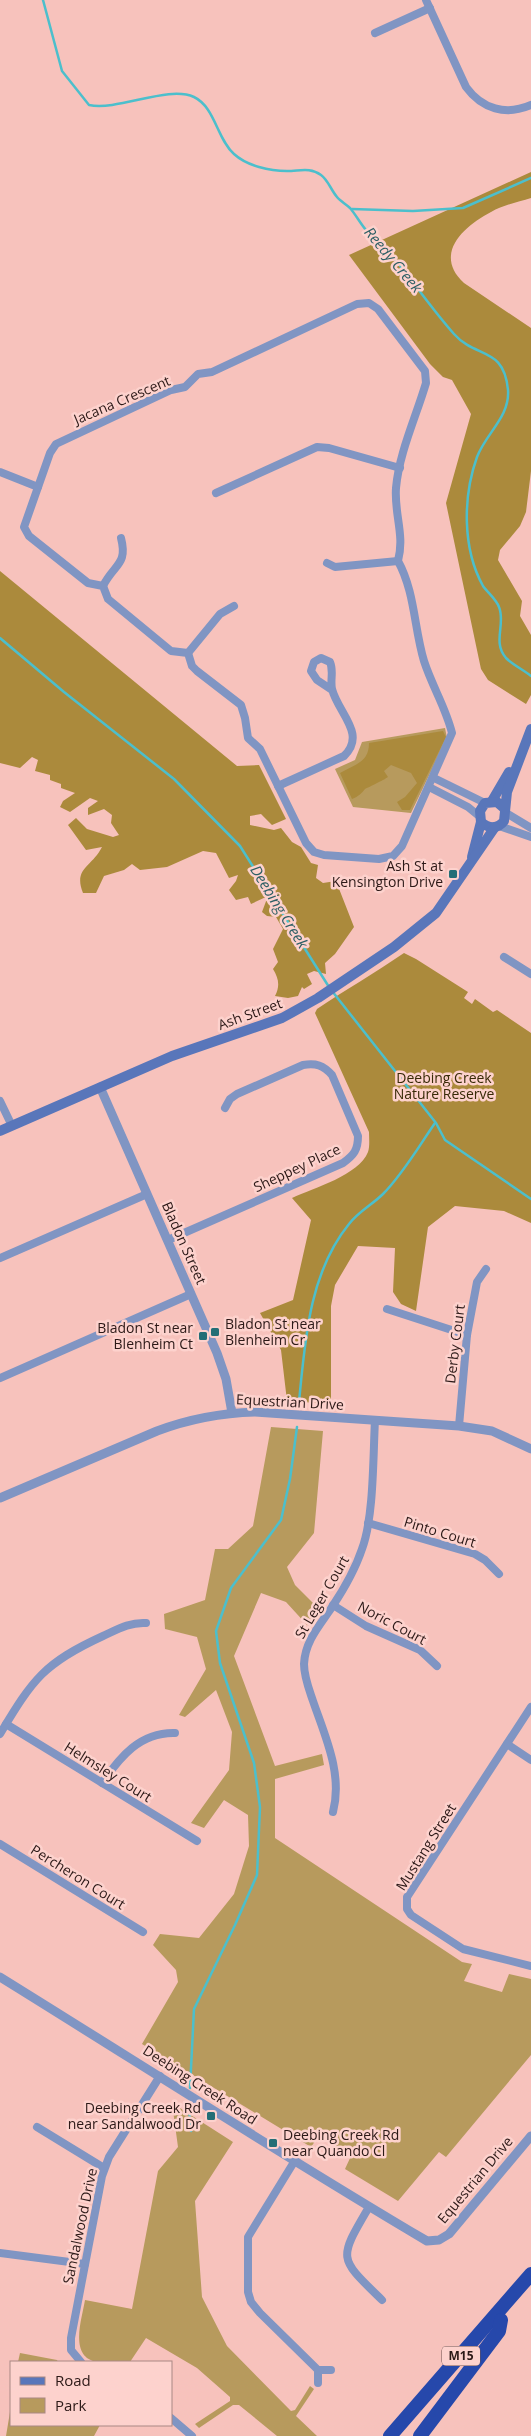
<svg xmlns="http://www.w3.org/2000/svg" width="531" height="2436" font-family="'Open Sans',sans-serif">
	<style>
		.green { fill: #b79a5d }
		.forest { fill: #ab8a3c }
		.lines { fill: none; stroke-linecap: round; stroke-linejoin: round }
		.stream { stroke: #4cbfcc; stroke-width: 2.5 }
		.minor { stroke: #8095c3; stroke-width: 8 }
		.tertiary { stroke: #8095c3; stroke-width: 9 }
		.secondary { stroke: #5976ba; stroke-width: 10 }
		.motorway { stroke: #2648ab; stroke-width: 14 }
		.poi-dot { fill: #246e76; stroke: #fdd2cd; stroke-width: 2 }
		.labels { text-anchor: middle; stroke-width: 5; stroke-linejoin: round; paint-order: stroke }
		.shield { fill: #fdd2cd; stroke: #6b504e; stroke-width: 1 }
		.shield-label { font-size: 12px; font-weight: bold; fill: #2c1917 }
		.street-label { font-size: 14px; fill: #2c1917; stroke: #fdd2cd }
		.poi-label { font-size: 14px; fill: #2c1917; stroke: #fdd2cd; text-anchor: end }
		.park-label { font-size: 14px; fill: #382a07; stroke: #fdd2cd }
		.water-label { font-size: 15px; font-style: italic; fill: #2e5f65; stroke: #fdd2cd }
	</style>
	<rect width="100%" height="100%" fill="#f7c2bc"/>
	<g class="green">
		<polygon points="445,728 447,738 411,813 353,807 335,769 355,760 362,742"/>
		<polygon points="271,1427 323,1431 314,1533 287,1567 295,1585 319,1609 307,1625 286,1602 261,1593 234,1656 275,1766 322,1754 324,1765 275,1779 275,1838 462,1962 472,1964 464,1981 502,1992 509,1974 531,1979 531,2055 446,2157 439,2152 398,2201 345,2169 351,2156 318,2137 311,2147 142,2044 178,1982 176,1970 153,1945 160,1934 199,1938 234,1894 249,1846 248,1815 224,1800 204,1828 191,1823 229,1770 232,1732 216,1690 185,1717 179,1715 206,1669 197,1637 165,1629 164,1614 205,1600 215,1549 228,1549 253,1526"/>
		<path d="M172,2103L233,2142L195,2201L202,2297L227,2346L291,2411L295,2410L310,2386L314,2389L296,2416L317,2436H277L239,2405H233L199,2428L195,2424L230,2401V2397L197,2368L146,2338L130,2362C120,2362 108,2364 98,2362C68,2358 82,2319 85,2300L132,2309L158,2171L178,2147Z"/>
		<polygon points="20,2353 57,2360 58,2362 18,2362"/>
		<polygon points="11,2406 11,2425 100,2425 94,2436 6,2436"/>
	</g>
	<g class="forest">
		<path d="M531,172V198C518,202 503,205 491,212C463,227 433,254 464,283L531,328V471L526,512L520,526L500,550L498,560L522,601L520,616L531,635V695L526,704L488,680L481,669L446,503L471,414L452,380L443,377L430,364L349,255Z"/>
		<path d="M0,571L237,766L259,765L286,819L272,825L261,814L250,816V825L274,830L281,828L292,842L301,847L311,863L318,865L316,878L323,883L336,881L354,927L335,954L325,963L326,974L314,971L307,974L312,984L304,989L302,987L298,996L288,998L275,996C280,986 279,979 273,969L278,962L273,949L283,929L276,917L267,916L262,912L268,896L251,904L248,897L236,900L229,890L236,881L238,875L229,878L216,853L203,851L167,867L140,870L132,864L124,870L104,876L96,893H83C73,868 92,867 102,847L86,850L68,825L76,818L87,829L113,837L119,835L111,823L112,815L104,809L88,815V808L98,801L90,798L70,812L60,807L63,801L75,793L61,788V784L50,780V775L35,771L38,760L32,757L20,768L0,763Z"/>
		<path d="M443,731L446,737L410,810H402L397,802L405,797L417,783L411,773L391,765L384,771L388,777C384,780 367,788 365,789C361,794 359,796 352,799L340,773C356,764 369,762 369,743Z"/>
		<path d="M404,953L416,959L468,992L464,998L472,1004L475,999L493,1012L497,1010L531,1033V1223L504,1211L455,1206L428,1227L416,1311L401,1304L393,1292L395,1248L358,1246L335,1285L331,1306V1404L287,1401L281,1350L260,1313L293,1300L311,1220L292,1198C314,1188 359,1175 368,1152C370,1146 369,1138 369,1132L315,1013L317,1009C345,990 375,973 404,953Z"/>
	</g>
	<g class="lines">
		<g class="stream">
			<path d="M43,0L62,71L89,105C119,111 168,85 194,97C215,107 217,139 234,154C247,166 270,171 287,171C300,171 310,167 321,175C328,180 331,190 337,197C340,201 346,204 350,208C356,215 360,223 366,230C372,237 381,243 388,251C411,278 430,307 454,334C476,359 504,346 508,390C510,417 486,433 477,457C463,496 462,548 483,586C488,593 496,599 499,607C506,624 492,642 506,658C513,665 524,670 531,676"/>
			<polyline points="352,209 413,211 463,208 531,178"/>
			<polyline points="0,638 64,692 174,779 240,846 329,987"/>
			<polyline points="332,991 436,1123 445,1140 531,1199"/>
			<path d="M299,1402C305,1341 309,1273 349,1224C358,1212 373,1204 383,1194C403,1174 419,1146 435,1123"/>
			<polyline points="190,2088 194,2009 235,1925 257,1875 260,1807 254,1763 220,1663 216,1631 231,1588 281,1520 290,1479 297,1427"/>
			<polyline points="189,2108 191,2131"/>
		</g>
		<g class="minor">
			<path d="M426,0L466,87C482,109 506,116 531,105"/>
			<polyline points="375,33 430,8"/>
			<path d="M369,303L378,309L425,371L426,383C416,417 399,453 396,488C394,514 405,535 398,561C415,592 414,628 424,661C432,686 446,708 452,733L402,846L393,856L379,859L324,855L314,852L306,843L260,749L248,738L245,718L241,705L197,671L192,666L188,653L171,651L108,599L103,586L88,583L29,536L24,527L50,453L56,444L171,390L185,387L198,374L212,372L357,304Z"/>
			<polyline points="0,472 38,487"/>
			<polyline points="216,493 317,447 329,448 400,468"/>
			<polyline points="327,563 335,567 398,561"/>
			<path d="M103,586C114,564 128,565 121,538"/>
			<polyline points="188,653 220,614 234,606"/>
			<polyline points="434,778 485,803"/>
			<path d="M278,786L344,756C367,734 338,713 332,689C330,679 334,671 330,662L321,658L314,662L311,671L317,680L332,690"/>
			<polyline points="429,787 468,807 479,816"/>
			<polyline points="506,813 531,828"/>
			<polyline points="499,826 531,837"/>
			<polyline points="504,957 531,974"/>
			<polyline points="0,1101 12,1126"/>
			<path d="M168,1240L343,1163C354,1155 358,1150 358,1136L332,1075C323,1065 316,1063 303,1065L237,1094L230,1099L225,1108"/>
			<polyline points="0,1258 147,1194"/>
			<polyline points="387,1309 467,1335"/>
			<polyline points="0,1378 191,1294"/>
			<polyline points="459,1426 467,1335 477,1282 486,1269"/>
			<polyline points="368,1523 475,1554 485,1560 499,1574"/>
			<polyline points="333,1605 366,1626 420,1650 437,1666"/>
			<polyline points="531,1707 407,1897 407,1909 411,1915 463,1949 531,1966"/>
			<polyline points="6,1724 197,1841"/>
			<path d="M0,1734C33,1679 44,1663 103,1636C118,1629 130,1622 146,1623"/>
			<polyline points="507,1744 531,1760"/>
			<path d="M102,1783C120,1757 140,1732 175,1733"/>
			<path d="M333,1812C343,1774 325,1736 313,1701C309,1689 304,1677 304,1664C305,1641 320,1625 332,1607C344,1589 355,1570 362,1549C374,1517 373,1456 375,1420"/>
			<polyline points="0,1844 143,1932"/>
			<polyline points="37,2127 104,2168"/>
			<polyline points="294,2162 248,2237 248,2292 251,2302 260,2313 318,2370"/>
			<path d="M369,2207C338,2260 338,2257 382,2300"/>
			<polyline points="0,2253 85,2264"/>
			<polyline points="81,2362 71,2350 71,2338 102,2176 109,2157 160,2076"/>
			<polyline points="318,2383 318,2370 331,2370"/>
			<polyline points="171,2418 192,2436"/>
		</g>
		<g class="tertiary">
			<polyline points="100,1087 217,1353 226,1379 232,1413"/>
			<path d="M0,1498L157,1431C189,1419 220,1413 255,1412L459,1426L492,1431L531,1449"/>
			<path d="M0,1977C142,2065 283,2156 427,2241L439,2240L449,2234L531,2136"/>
		</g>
		<g class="secondary">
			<polyline points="492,801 509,772"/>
			<path d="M505,809L497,802L485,803L480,811L481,822C489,829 498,829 504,821L507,792L531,729"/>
			<polyline points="472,857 481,822"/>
			<polyline points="0,1131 172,1056 282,1018 318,998 394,947 436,913 495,827"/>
		</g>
		<g class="motorway">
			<polyline points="390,2436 531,2274"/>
			<polyline points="420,2436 499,2331 501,2320"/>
		</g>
	</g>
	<g class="poi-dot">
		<rect x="448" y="869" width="10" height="10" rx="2.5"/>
		<rect x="210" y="1327" width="10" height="10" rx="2.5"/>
		<rect x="198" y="1331" width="10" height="10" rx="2.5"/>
		<rect x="206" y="2111" width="10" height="10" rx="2.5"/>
		<rect x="268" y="2138" width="10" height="10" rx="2.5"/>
	</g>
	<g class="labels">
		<rect class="shield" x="442" y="2346.5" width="38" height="19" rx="4"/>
		<g class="shield-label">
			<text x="461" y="2360">M15</text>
		</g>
		<g class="street-label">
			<text transform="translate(122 400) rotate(-23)" y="5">Jacana Crescent</text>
			<text transform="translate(250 1014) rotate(-20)" y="5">Ash Street</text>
			<text transform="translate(297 1168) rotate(-25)" y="5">Sheppey Place</text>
			<text transform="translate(184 1243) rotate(66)" y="5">Bladon Street</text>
			<text transform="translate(455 1344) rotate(-83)" y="5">Derby Court</text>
			<text transform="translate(290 1402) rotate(3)" y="5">Equestrian Drive</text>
			<text transform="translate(440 1532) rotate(17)" y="5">Pinto Court</text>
			<text transform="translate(322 1597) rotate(-60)" y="5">St Leger Court</text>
			<text transform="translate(392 1623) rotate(28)" y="5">Noric Court</text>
			<text transform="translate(108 1772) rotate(32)" y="5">Helmsley Court</text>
			<text transform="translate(426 1847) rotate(-58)" y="5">Mustang Street</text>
			<text transform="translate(78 1877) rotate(32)" y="5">Percheron Court</text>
			<text transform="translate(200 2085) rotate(33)" y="5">Deebing Creek Road</text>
			<text transform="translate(475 2180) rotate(-50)" y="5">Equestrian Drive</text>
			<text transform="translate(80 2226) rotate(-78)" y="5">Sandalwood Drive</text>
		</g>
		<g class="poi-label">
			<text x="443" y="871">Ash St at<tspan x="443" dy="16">Kensington Drive</tspan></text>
			<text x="225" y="1329" text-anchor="start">Bladon St near<tspan x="225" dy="16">Blenheim Cr</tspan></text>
			<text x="193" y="1333">Bladon St near<tspan x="193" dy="16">Blenheim Ct</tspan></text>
			<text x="201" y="2113">Deebing Creek Rd<tspan x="201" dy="16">near Sandalwood Dr</tspan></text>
			<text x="283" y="2140" text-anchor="start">Deebing Creek Rd<tspan x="283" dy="16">near Quando Cl</tspan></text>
		</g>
		<g class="park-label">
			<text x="444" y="1083">Deebing Creek<tspan x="444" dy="16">Nature Reserve</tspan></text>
		</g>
		<g class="water-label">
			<text transform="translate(393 260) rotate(50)" y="5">Reedy Creek</text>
			<text transform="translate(279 907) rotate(58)" y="5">Deebing Creek</text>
		</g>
	</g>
	<rect x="10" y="2361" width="162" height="65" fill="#fdd2cd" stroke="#a98884"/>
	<rect x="20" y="2377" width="25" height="8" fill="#5976ba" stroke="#a98884"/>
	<text x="55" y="2386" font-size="15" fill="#2c1917">Road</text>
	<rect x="20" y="2398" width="25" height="15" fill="#b79a5d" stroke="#a98884"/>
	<text x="55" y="2411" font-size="15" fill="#2c1917">Park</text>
</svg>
